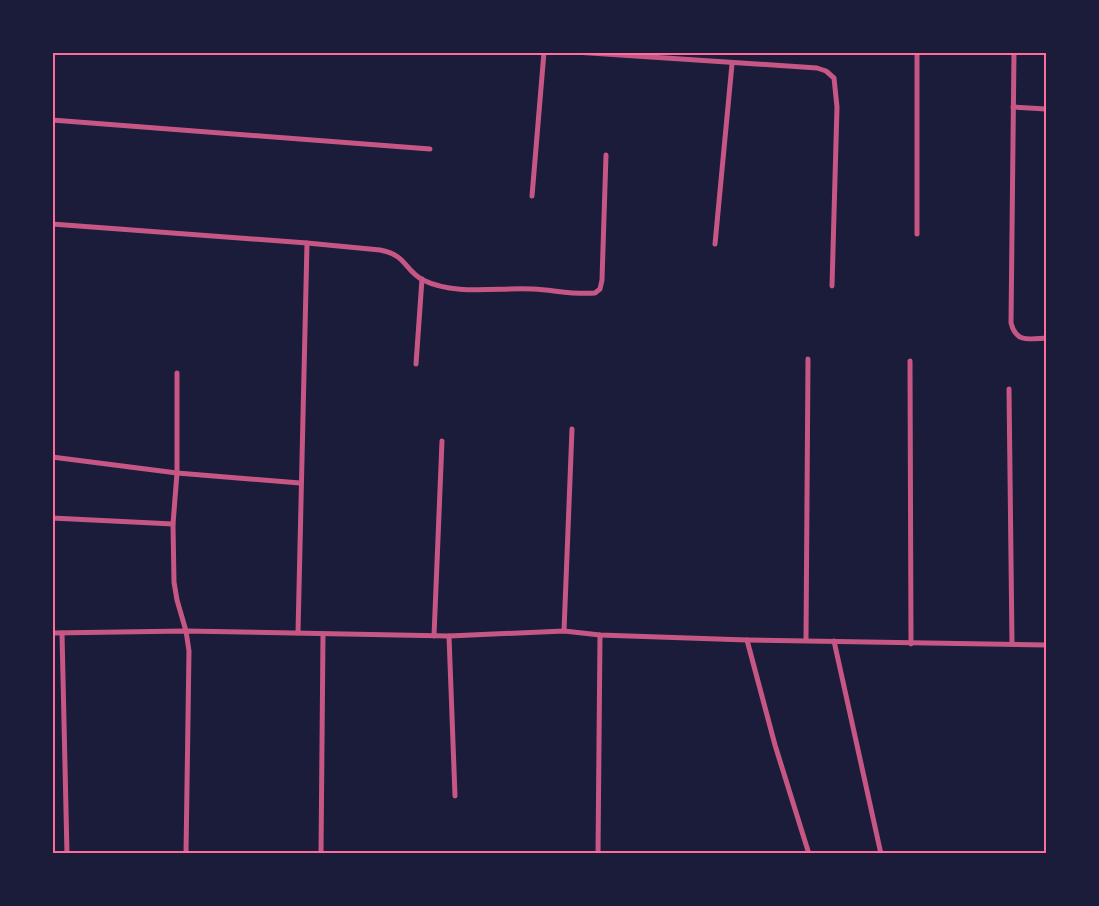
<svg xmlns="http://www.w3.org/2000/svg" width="1099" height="906" font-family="Lora,serif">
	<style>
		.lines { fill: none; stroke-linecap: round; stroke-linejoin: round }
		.minor { stroke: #c65784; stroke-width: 5 }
		.neatline { fill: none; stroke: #ff6b9d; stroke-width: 2 }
	</style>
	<rect width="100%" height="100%" fill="#1b1b3a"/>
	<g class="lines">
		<g class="minor">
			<polyline points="575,52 817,68 826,71 834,78 837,107 832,286"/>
			<polyline points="917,52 917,234"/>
			<path d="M1014,52L1011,323C1016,343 1029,339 1046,338"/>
			<polyline points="1013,107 1046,109"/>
			<polyline points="52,120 430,149"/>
			<polyline points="532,196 544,52"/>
			<path d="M52,224L307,243L380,250C407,255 404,270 423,280C455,296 499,287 533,289C554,290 574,295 595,293L600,289L602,280L606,155"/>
			<polyline points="715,244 732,64"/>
			<polyline points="910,361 911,644"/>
			<polyline points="416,364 422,279"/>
			<polyline points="177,373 177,473 173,524 174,582 177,600 186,631 189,651 186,854"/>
			<polyline points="1009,389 1012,644"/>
			<polyline points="52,457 177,473 300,483"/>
			<polyline points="52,518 173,524"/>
			<polyline points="564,631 572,429"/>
			<polyline points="52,633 186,631 449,636 564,631 600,635 747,640 1046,645"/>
			<polyline points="62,633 67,854"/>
			<polyline points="298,633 307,243"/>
			<polyline points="434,636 442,441"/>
			<polyline points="449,636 455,796"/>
			<polyline points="747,640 775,745 809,854"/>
			<polyline points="806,640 808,359"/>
			<polyline points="834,641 881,854"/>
			<polyline points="321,854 323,634"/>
			<polyline points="598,854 600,635"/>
		</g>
	</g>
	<rect width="1099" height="906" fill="none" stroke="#1b1b3a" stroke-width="108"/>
	<rect x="54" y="54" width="991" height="798" class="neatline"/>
</svg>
